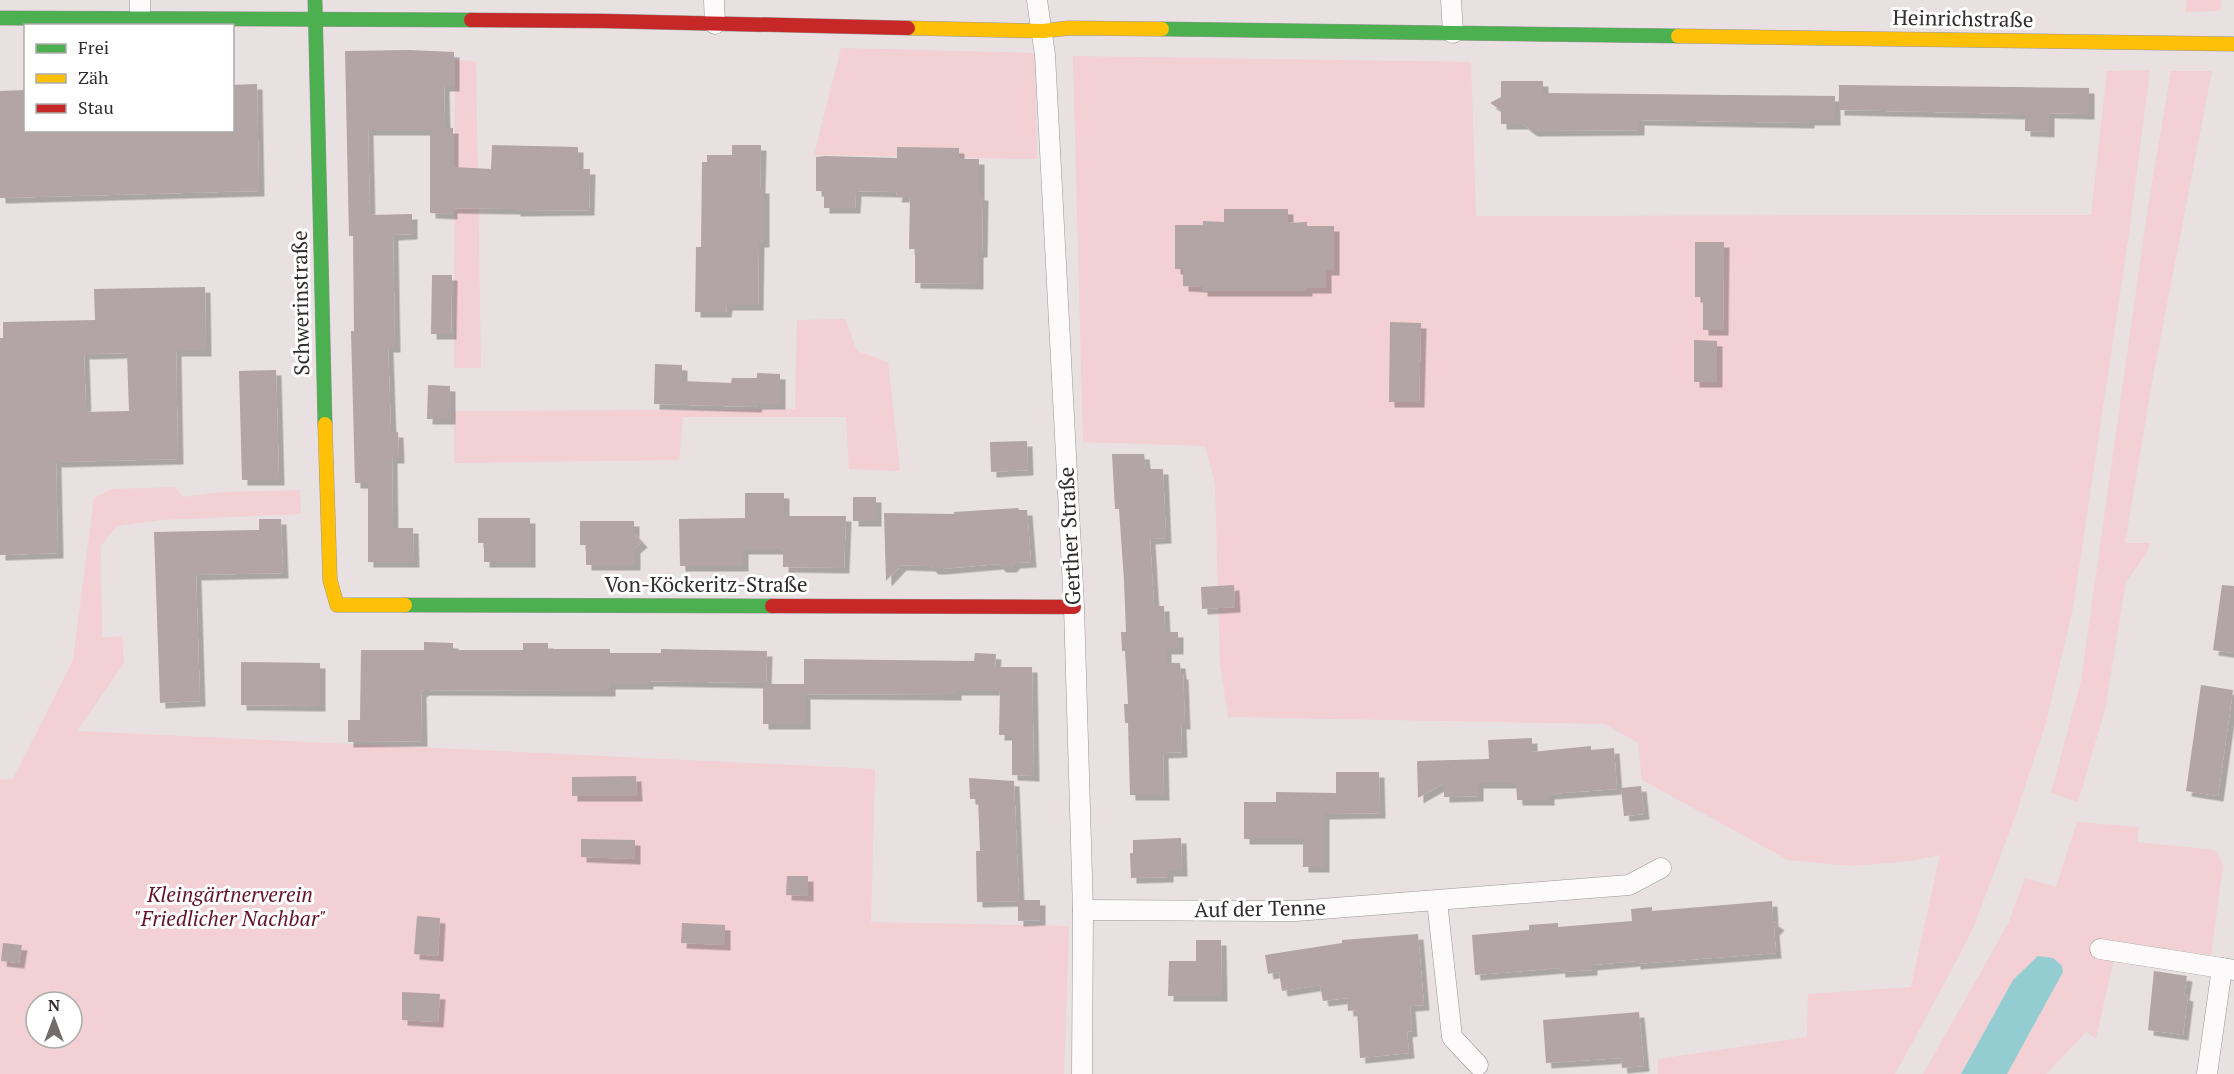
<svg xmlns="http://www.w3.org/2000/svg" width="2234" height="1074" font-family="'PT Serif',serif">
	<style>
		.green { fill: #f2d0d3; fill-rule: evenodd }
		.water { fill: #93cdd2 }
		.building { fill: #b3a4a6; fill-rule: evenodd; filter: url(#shadow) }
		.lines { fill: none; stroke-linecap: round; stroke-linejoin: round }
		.street-casing { stroke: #9b9696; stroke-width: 21 }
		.fast-casing { stroke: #9b9696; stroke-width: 15 }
		.slow-casing { stroke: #9b9696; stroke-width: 15 }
		.jam-casing { stroke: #9b9696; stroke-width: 15 }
		.street { stroke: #fcfafa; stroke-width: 20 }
		.fast { stroke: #4caf50; stroke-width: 14 }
		.slow { stroke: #ffc107; stroke-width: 14 }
		.jam { stroke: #c62828; stroke-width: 14 }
		.labels { text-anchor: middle; stroke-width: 6; stroke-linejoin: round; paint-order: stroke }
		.street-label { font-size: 21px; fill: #322d2d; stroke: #fff }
		.park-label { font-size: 21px; font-style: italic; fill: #641227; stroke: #fff }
	</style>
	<defs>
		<filter id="shadow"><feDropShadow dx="5.5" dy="5.5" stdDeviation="0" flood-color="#0004"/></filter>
	</defs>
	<rect width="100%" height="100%" fill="#e8e0e1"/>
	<g class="green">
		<polygon points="2187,0 2222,0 2220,11 2185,12"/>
		<polygon points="841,48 1035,53 1037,159 814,155"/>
		<polygon points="1073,56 1471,62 1476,216 2091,215 2107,71 2150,70 2128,240 2073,608 2046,723 2015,817 1973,928 1942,988 1895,1074 1658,1074 1658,1059 1807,1037 1808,994 1911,987 1940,855 1910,861 1851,866 1788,860 1642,780 1638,743 1605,724 1228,717 1220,664 1215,484 1205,446 1083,442"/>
		<polygon points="455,60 476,61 481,368 454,368"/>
		<polygon points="2171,71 2212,71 2152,382 2125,543 2150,543 2146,554 2126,582 2105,709 2078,802 2051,793 2081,681 2148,206"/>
		<polygon points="845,319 857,351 888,362 900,471 849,469 846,417 683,417 679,460 454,463 454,411 795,409 797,320"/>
		<path d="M175,487L183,497L224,492L300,490L301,514L161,520L117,526L101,546L102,638L122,636L124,663L77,731L875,769L871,922L1069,926L1064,1074H0V780L13,779L73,660L94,498L112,489ZM36,1002H72V1038H36Z"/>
		<polygon points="2077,822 2139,827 2137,842 2215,850 2223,865 2211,955 2118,942 2096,1038 2086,1032 2046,1074 1923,1074 2008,924 2025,878 2056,887"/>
	</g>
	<polygon class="water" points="2038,956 2053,958 2062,966 2063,972 2007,1074 1961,1074 2013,980"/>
	<g class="building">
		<polygon points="408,50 454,52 454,86 444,86 445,128 453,128 453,167 491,169 492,145 578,147 578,169 590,169 589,210 515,211 515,209 452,208 452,214 430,213 430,130 368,130 370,215 412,214 412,234 393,235 395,347 388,347 391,432 398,432 399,458 392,458 393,528 413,528 414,562 368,562 368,483 355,483 351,331 354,331 353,236 349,236 345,51"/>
		<polygon points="1501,81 1543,81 1543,93 1835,96 1835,120 1809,120 1809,123 1639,120 1639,130 1532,131 1523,124 1501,124 1501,110 1490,103 1501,97"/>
		<polygon points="257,84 259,191 0,198 0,91 26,90 26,130 232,130 232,85"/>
		<polygon points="1839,85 2089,88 2089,114 2049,113 2049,132 2025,131 2025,114 1839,110"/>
		<polygon points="732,145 761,145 760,188 764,188 764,242 759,242 758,305 727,305 726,312 695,312 696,247 701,247 702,162 707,162 707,155 732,155"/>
		<polygon points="897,147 959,148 959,159 979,159 979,195 983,195 982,252 978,252 978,284 915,283 915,249 909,249 910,197 896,197 897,192 856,191 855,208 824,208 824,191 816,191 816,157 825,156 897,158"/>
		<polygon points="1224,209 1288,209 1288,223 1307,222 1307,226 1334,226 1334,270 1326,270 1326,288 1307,288 1307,291 1202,291 1202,287 1183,286 1183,269 1175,269 1175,225 1203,225 1203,221 1224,222"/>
		<polygon points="1695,242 1724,242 1723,330 1703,330 1703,297 1695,297"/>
		<polygon points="432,275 452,275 451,334 431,334"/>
		<path d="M205,287L206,351H176L178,459L56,462L58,553L0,555V338H3V322L95,320L94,289ZM127,353L129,411L86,412L84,354Z"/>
		<polygon points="1390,322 1421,323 1419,402 1389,402"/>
		<polygon points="1694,340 1717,341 1717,382 1694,382"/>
		<polygon points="655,364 682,365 682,381 731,383 732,378 757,378 757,373 780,374 780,404 757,404 756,407 654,404"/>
		<polygon points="276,370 279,480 242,480 239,371"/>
		<polygon points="428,385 450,386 450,419 427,419"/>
		<polygon points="1027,441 1028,470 991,472 990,442"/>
		<polygon points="1112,454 1144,454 1146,469 1163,469 1166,538 1150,539 1154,606 1164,606 1165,632 1178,632 1178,649 1166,649 1166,663 1180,663 1181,674 1183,674 1185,724 1181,724 1182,752 1163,753 1164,795 1130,795 1128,723 1125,723 1124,704 1128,704 1127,685 1125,651 1122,651 1121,632 1126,632 1124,580 1119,509 1115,509"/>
		<polygon points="745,493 784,493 784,516 846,516 844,568 783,567 783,550 781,549 743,549 743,566 680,566 679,519 745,518"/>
		<rect x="853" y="497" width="23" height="24"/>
		<polygon points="1018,508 1019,510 1027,510 1031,562 1015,563 1011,567 1001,567 998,564 941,569 933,569 930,566 901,565 886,581 884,513 954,514 954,512"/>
		<polygon points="478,518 530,518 530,562 484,562 484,543 478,543"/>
		<polygon points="259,519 281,519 283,573 196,575 200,701 160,703 154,532 259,530"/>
		<polygon points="580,521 634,521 634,533 642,542 635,548 635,565 586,565 586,545 580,545"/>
		<polygon points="1234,585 1235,607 1202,609 1201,587"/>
		<polygon points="2222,585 2234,586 2234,653 2213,650"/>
		<polygon points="424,642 453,643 453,650 523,650 523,643 548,643 548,649 610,649 610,653 661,653 661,649 767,651 766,683 648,681 648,684 610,684 610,691 424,690 421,692 422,741 348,742 348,720 360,720 361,650 424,650"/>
		<polygon points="975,653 996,654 995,667 1032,667 1034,776 1012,775 1012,735 999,735 1000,690 956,690 956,695 805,694 805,724 763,724 763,684 804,684 804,659 974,661"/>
		<polygon points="241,662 320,663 320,706 241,705"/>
		<polygon points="2201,685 2233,690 2218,796 2186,791"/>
		<polygon points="1532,738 1532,752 1591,746 1591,750 1614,748 1617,789 1549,794 1549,800 1517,800 1516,783 1478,783 1478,796 1444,797 1444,783 1418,798 1417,761 1489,759 1488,740"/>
		<polygon points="1336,772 1379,772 1380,813 1324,814 1324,867 1303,867 1303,839 1244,839 1244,802 1276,802 1276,792 1336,793"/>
		<polygon points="636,776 637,796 572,796 572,777"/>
		<polygon points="969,778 1014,781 1019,900 1040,900 1040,920 1018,921 1018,901 977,902 976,851 980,851 978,799 970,799"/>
		<polygon points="1641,786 1644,814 1624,816 1621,788"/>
		<polygon points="1181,838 1182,871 1168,871 1168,877 1131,878 1130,853 1133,853 1133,840"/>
		<polygon points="581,839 635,840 635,859 581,857"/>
		<polygon points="787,876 808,876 808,896 786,895"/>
		<polygon points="1772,901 1773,921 1779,925 1774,930 1776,953 1635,964 1635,961 1592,965 1592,970 1560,972 1560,968 1475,975 1472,935 1529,930 1529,925 1558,923 1558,927 1632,921 1631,909 1652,907 1652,911"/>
		<polygon points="417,916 440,918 438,956 414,954"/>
		<polygon points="682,923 725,925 725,945 681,943"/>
		<polygon points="1418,934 1424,1005 1410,1006 1412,1031 1407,1032 1409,1053 1360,1058 1357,1010 1348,1011 1347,998 1323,1001 1320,985 1282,991 1279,972 1268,974 1265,955 1342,943 1342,940"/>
		<polygon points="1196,940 1221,940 1222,996 1168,996 1169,961 1196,961"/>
		<polygon points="3,943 22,945 19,963 1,961"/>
		<polygon points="2154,971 2187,976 2184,995 2188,996 2183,1035 2148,1030"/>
		<polygon points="402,992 440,994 438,1022 402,1020"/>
		<polygon points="1639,1012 1644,1066 1622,1068 1621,1058 1546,1063 1543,1020"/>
	</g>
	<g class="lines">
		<defs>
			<g id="street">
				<polyline points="140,0 140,19"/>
				<polyline points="714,0 715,24"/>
				<polyline points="1037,0 1045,55 1074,607 1083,910 1082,1074"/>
				<polyline points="1451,0 1453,33"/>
				<polyline points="1437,901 1452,1037 1478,1065"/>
				<polyline points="1083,910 1296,911 1629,885 1661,868"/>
				<polyline points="2100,949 2222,968"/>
				<polyline points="2207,1074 2222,968 2234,970"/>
			</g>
			<g id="fast">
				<polyline points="315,0 325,424"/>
				<polyline points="0,18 471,20"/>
				<polyline points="1162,29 1678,36"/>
				<polyline points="405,605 772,606"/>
			</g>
			<g id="slow">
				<polyline points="908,28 1043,31 1069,28 1162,29"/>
				<polyline points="1678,36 2234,44"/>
				<polyline points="325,424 330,580 337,605 405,605"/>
			</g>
			<g id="jam">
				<polyline points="471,20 606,21 908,28"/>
				<polyline points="772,606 1074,607"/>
			</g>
		</defs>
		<use href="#street" class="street-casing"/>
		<use href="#fast" class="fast-casing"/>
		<use href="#slow" class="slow-casing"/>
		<use href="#jam" class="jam-casing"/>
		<use href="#street" class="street"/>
		<use href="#fast" class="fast"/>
		<use href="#slow" class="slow"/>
		<use href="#jam" class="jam"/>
	</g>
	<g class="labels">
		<g class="street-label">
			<text transform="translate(1963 19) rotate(1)" y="7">Heinrichstraße</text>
			<text transform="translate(301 303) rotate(-91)" y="7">Schwerinstraße</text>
			<text transform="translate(1070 536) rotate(-93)" y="7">Gerther Straße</text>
			<text x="706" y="592">Von-Köckeritz-Straße</text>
			<text transform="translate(1260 909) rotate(-1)" y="7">Auf der Tenne</text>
		</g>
		<g class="park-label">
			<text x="230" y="902">Kleingärtnerverein<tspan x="230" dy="24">"Friedlicher Nachbar"</tspan></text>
		</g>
	</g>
	<rect x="24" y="24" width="210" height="108" fill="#ffffff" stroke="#adabab" stroke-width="1.5"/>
	<rect x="36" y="44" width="30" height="9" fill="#4caf50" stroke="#adabab" stroke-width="1.5"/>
	<text x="78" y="54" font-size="18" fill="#322d2d">Frei</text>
	<rect x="36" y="74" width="30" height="9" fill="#ffc107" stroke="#adabab" stroke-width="1.5"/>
	<text x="78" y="84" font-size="18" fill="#322d2d">Zäh</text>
	<rect x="36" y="104" width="30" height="9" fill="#c62828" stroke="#adabab" stroke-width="1.5"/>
	<text x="78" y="114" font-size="18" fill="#322d2d">Stau</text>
	<g transform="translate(54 1020)"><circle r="28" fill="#ffffff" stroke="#adabab" stroke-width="1.5"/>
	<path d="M0-4.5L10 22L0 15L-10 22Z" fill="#726c6c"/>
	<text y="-9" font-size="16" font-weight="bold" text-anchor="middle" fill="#322d2d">N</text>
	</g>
</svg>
